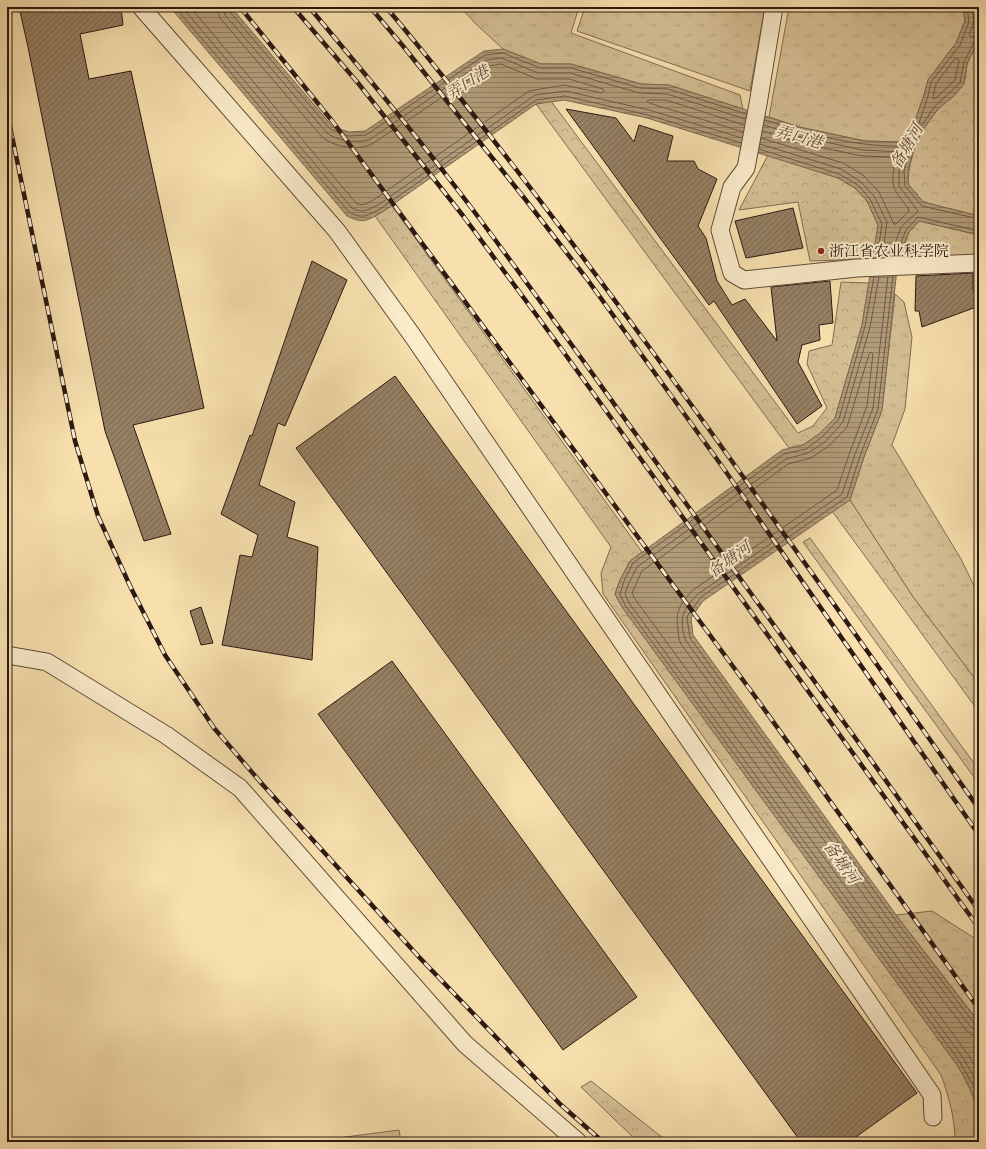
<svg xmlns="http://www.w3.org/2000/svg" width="986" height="1149" font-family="'IM FELL French Canon','Noto Serif SC',serif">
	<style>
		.grass { fill: url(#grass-tufts); stroke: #806c52 }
		.forest { fill: url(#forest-crowns); stroke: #806c52 }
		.garden { fill: #d4be93; stroke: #806c52 }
		.water { fill: url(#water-rules); stroke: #7c6850 }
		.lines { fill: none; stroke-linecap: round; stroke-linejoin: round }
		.shore { stroke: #6e5a46; stroke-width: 1 }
		.building { fill: url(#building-hatch); stroke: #2b1912 }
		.minor-casing { stroke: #5e4b39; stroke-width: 19 }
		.minor { stroke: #faebca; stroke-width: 17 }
		.rail-casing { stroke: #2b1912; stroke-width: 4.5 }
		.rail { stroke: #faebca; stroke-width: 3; stroke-dasharray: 9; stroke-linecap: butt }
		.poi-dot { fill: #8f2418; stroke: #faebca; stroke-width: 1.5 }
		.labels { text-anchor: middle; stroke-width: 4; stroke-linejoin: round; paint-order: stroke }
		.poi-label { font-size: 15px; fill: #2b1912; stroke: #faebca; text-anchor: start }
		.water-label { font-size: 16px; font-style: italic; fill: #614d3b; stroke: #faebca }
	</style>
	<defs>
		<pattern id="grass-tufts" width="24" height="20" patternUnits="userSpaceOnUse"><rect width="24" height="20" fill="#d4be93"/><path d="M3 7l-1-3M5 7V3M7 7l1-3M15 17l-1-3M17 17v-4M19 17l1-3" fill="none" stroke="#b6a37e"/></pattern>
		<pattern id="forest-crowns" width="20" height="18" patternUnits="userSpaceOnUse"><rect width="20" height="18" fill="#d4be93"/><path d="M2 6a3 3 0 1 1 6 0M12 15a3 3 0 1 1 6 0" fill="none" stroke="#b6a37e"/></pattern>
		<pattern id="water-rules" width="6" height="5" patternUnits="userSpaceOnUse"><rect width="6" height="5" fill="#b29c79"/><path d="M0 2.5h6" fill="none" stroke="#917e62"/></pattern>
		<pattern id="building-hatch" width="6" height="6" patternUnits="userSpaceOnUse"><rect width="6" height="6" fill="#958063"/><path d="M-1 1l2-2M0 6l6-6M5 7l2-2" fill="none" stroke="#7a6850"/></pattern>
	</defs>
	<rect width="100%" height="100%" fill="#f7e0ae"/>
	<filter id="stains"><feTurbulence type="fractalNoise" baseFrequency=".005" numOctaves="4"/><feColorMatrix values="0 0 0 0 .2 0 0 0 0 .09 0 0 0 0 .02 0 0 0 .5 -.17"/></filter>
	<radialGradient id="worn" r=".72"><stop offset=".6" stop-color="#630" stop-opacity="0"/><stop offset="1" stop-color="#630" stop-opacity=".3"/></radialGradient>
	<g class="grass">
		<polygon points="460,7 579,7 571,33 740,95 743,109 669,85 641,84 571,64 541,64 503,49 477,25"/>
		<polygon points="585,7 765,7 750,91 577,31"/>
		<polygon points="789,7 963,7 965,21 956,43 928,80 924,95 915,121 901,142 865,141 799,127 769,117"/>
		<polygon points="895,294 904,302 912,337 905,409 892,445 961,559 979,596 979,684 913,597 850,500 864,457 882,410"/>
	</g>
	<g class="forest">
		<path d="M979,40V216L923,202L908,184C909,156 919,130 938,109C945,100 956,95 962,86C967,80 965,69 968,62C971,55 975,48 979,40Z"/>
		<polygon points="551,101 798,433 813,426 827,408 807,364 809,351 832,345 841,282 869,283 862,325 835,418 819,434 803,445 789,448 536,104"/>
		<polygon points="768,155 838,178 855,188 867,201 878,225 873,259 810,261 798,202 739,210"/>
		<path d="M392,206L642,552L630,561L620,580L615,594L622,607L957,1065C971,1088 984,1114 978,1142H955C955,1118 949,1097 941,1075L603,594L601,573L611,547L375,216Z"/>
		<polygon points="919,221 979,235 979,257 901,254 909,232"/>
		<polygon points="850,500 913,597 979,684 979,712 832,511"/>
		<polygon points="810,538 979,770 979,784 803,542"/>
		<polygon points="932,911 979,941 979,1022 896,915"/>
		<polygon points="591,1081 668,1142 638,1142 581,1087"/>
	</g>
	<polygon class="garden" points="399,1130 401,1142 307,1142"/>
	<path class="water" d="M170,7H231L333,127L349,132L365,131L484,51L503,49L541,64H571L641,84L669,85L799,127L865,141L901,142L915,121L924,95L928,80L956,43L965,21L963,7H979V40L967,63L964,84L954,96L938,109L918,137L913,152L908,171V184L923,202L979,216V235L919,221L909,232L898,259L882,410L864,457L850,500L703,601L691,618L693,635L902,923L979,1023V1125C976,1099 970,1087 957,1065L622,607L615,594L620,580L630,561L782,450L803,445L819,434L835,418L862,325L878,225L867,201L855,188L838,178L647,118L564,100L536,104L382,212C367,221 363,224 347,216Z"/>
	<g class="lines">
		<g class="shore">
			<path d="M175,7L349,212C363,220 368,215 380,209L536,100L565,96L648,115L741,143"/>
			<path d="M182,7L352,208C363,214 367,210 378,205L535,95L566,91L649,110L742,138"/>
			<path d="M190,7L356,203C363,207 368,203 375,199L529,91L564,85L602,93L604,91L603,89L569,79H537L501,64L489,66L372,144C358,151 334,147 322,137L220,18L218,12L217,7"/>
			<path d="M223,7L225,15L327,133C337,141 356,143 369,140L486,60L502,58L538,73H570L639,93L667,94L745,119"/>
			<polyline points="228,7 229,11 330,129 348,136 366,135 485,55 503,53 540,68 571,68 640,88 668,89 746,114"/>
			<polyline points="967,7 969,22 960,45 931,82 928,96 919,123 919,125 922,125 935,106 960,83 964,62 974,42 979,40"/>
			<polyline points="972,7 974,22 969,35 971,37 979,35"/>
			<polygon points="955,59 958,59 959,61 955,80 936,98 934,99 933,97 936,84"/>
			<path d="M765,120C809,134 855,147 901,146L904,144L911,134H913L914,136L909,151L904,171L905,186L922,206L979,219"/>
			<polyline points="764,125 797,136 863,150 903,152 899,171 899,186 918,211 901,227 890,257"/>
			<polyline points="743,132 649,103 647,101 649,100 666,100 744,125"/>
			<path d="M761,138L843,163L863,175L879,192L894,224H896L909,211L908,208C892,188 890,186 896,159L895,157L862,156L795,142L763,131"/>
			<polyline points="760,144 841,169 861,182 874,196 887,222 882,257"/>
			<polyline points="759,149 839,174 858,185 870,199 882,224 877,258"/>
			<polyline points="895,257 906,230 918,217 979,231"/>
			<path d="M888,276L873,408L855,454L842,494L698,594C693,599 685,608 683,615C681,622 683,635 686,641L895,928L970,1026L974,1029L979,1030"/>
			<polyline points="893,276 878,409 860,456 847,497 701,597 688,615 687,618 690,638 899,925 974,1023 979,1024"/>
			<polyline points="874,277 865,326 839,419 822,437 806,449 784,454 633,563 624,581 620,594 625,605 960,1062 973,1085 979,1100"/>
			<polyline points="879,277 870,327 843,422 826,441 808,453 786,459 637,567 629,583 625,594 629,603 964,1059 979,1086"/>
			<path d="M979,1036L972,1035L966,1030L890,931L681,644C679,640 678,635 678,629C675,610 680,605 693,590L837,490L850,452L867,406L873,354L871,352L869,354L847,427L830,445L811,458L788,464L642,571L632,593L635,599L969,1056L979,1073"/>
		</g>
	</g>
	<g class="building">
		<polygon points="19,7 121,7 123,25 80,34 89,79 131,71 204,408 133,425 171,534 144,541 105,431 28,47"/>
		<polygon points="566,109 616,118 634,142 639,125 673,136 667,161 694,161 698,169 717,179 698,226 706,238 717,281 732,305 745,299 777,341 771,287 830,281 833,323 819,325 820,340 802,345 798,362 822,406 797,424 714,301 709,305"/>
		<polygon points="793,208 803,248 746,258 735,221"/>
		<polygon points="312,261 347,280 285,426 278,423 259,485 295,502 287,537 318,547 312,660 222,645 240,555 252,557 258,535 221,514 250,435 252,436"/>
		<polygon points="973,273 973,290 979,298 979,306 922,327 919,311 915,311 916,276"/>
		<polygon points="395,376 917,1093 849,1142 801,1142 296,448"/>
		<polygon points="201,607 213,643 201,645 190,611"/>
		<polygon points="392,661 637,997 563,1050 318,714"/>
	</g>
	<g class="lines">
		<defs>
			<g id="minor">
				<polyline points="141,7 337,231 412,335 932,1095 933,1117"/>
				<polyline points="774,7 758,104 746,168 732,187 720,230 732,273 744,280 857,268 979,263"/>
				<polyline points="7,655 47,662 166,735 240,788 465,1044 578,1142"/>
			</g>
		</defs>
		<use href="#minor" class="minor-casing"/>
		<use href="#minor" class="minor"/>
		<defs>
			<g id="rail">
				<polyline points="240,7 333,122 754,695 979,1009"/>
				<polyline points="293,7 358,83 464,217 560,347 979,928"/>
				<path d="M309,7C366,75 423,143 476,214C547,309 615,406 685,502C783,638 882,774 979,911"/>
				<polyline points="370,7 403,46 525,199 587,279 724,469 979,835"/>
				<path d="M386,7C475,113 559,224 641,336C756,492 867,651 979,809"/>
				<polyline points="7,112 75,441 98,516 131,588 165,655 214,728 263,785 419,957 560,1104 603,1142"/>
			</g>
		</defs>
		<use href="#rail" class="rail-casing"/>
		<use href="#rail" class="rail"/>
	</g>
	<circle class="poi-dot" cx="821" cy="251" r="4"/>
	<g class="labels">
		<g class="poi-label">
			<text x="829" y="256">浙江省农业科学院</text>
		</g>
		<g class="water-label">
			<text transform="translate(467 82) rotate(-33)" y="6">弄口港</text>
			<text transform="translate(799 136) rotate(16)" y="6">弄口港</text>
			<text transform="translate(906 146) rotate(-60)" y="6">备塘河</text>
			<text transform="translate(729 559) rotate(-36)" y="6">备塘河</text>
			<text transform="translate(842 862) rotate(55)" y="6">备塘河</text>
		</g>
	</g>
	<rect width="986" height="1149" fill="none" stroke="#f7e0ae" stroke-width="24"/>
	<rect x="8" y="8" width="970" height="1133" fill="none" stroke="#2b1912" stroke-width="2"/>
	<rect x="12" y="12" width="962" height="1125" fill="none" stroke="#2b1912"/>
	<rect width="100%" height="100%" filter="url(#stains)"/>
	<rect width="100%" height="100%" fill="url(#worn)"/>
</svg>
